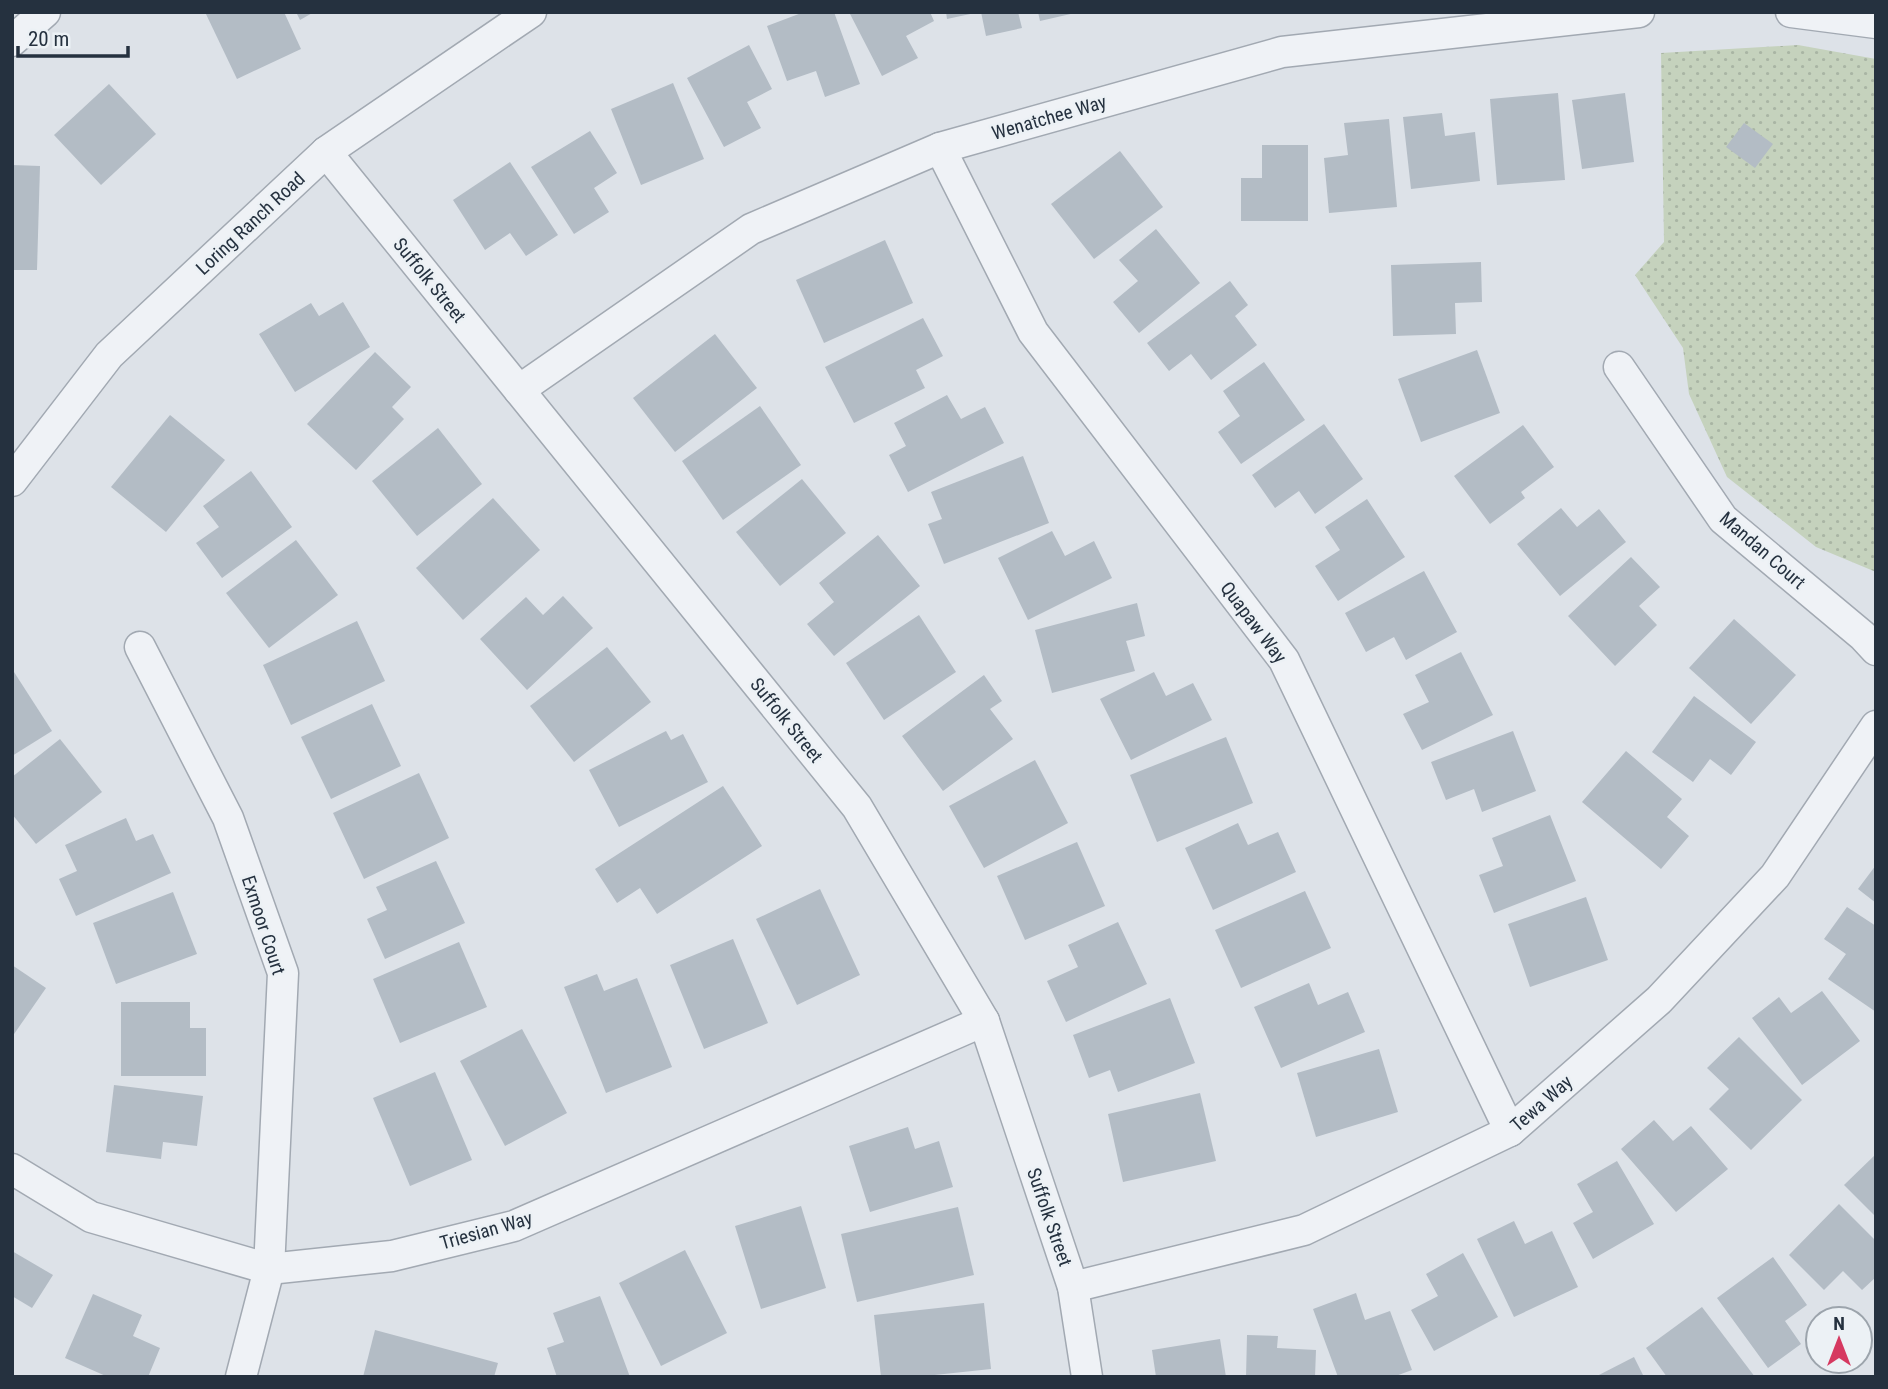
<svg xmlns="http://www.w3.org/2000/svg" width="1888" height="1389" font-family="'Roboto Condensed',sans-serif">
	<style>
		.grass { fill: url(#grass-dots) }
		.building { fill: #b3bcc5 }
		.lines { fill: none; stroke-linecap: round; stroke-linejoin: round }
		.minor-casing { stroke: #a2a9b2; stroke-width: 33 }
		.minor { stroke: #eff2f6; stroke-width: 30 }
		.labels { text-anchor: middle; stroke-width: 5; stroke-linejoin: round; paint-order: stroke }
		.street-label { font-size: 19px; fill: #25313f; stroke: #ecf1f5 }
	</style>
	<defs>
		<pattern id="grass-dots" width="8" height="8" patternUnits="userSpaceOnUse" patternTransform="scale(1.75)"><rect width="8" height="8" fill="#c5d2bd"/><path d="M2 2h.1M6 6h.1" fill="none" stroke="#a9b5a4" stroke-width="1.8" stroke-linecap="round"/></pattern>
	</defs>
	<rect width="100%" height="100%" fill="#dde2e8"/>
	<polygon class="grass" points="1798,45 1876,59 1876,572 1816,547 1727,477 1689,394 1683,348 1635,275 1664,242 1661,53"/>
	<g class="building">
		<polygon points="205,12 284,12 301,49 237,79"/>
		<polygon points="296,12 314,12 300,20"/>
		<polygon points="804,12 834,12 860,84 825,97 816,71 787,81 767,26"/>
		<polygon points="849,12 930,12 934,21 906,36 918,58 882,76"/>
		<polygon points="946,12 975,12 975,13 947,19"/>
		<polygon points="981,12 1018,12 1022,28 986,36"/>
		<polygon points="1038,12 1075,12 1075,13 1040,21"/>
		<polygon points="749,45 772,89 747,102 761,128 724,147 687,78"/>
		<polygon points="673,83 704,159 641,185 611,109"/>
		<polygon points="109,84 156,134 101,185 54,135"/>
		<polygon points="1558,93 1565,180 1497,185 1490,99"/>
		<polygon points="1625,93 1634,162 1582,169 1572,100"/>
		<polygon points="1442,113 1445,136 1475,132 1480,181 1411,189 1403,117"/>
		<polygon points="1389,119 1397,207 1329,213 1324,158 1348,155 1344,123"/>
		<polygon points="1744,123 1773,144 1755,168 1726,147"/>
		<polygon points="590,131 617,173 594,188 609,212 574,234 531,167"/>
		<polygon points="1262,145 1308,145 1308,221 1241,221 1241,178 1262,178"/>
		<polygon points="1120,151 1163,207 1094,259 1051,204"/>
		<polygon points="510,162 558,235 526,256 510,233 485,250 453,200"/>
		<polygon points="12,165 40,166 37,270 12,270"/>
		<polygon points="1156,229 1200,283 1139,333 1113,302 1138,281 1119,260"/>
		<polygon points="885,240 913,303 824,343 796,280"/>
		<polygon points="1481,262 1482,302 1455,303 1456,334 1393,336 1391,265"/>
		<polygon points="1230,281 1248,305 1235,316 1257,345 1211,380 1191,354 1169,371 1147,343"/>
		<polygon points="343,302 370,347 295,392 259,334 311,303 319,316"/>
		<polygon points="923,318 943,356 916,370 925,388 854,423 825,367"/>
		<polygon points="715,334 757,388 675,452 633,398"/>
		<polygon points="1477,350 1500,413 1421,442 1398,379"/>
		<polygon points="375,352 411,387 392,407 404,419 356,470 307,424"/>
		<polygon points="1264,362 1305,420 1241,464 1218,432 1240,416 1223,391"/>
		<polygon points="947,395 961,419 985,407 1004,443 908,492 889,455 906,446 894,423"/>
		<polygon points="760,406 801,465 723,520 682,461"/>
		<polygon points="170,415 225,460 166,532 111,487"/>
		<polygon points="1324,424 1363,479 1315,514 1299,491 1275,508 1252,475"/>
		<polygon points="1523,425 1554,467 1521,492 1525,498 1490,524 1454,476"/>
		<polygon points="438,428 482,484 417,536 372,481"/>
		<polygon points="1023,456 1049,523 944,564 928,524 942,519 931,492"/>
		<polygon points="251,471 292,527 222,578 196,543 219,527 203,506"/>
		<polygon points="802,479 846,533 780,586 736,532"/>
		<polygon points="493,498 540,550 463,620 416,568"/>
		<polygon points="1367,499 1405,557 1338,601 1315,566 1340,550 1325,527"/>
		<polygon points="1561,508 1577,527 1599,509 1626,542 1560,596 1517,544"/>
		<polygon points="1052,531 1065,556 1094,541 1112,578 1028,620 998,558"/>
		<polygon points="878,535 920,586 834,656 807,624 834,602 819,583"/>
		<polygon points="296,540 338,595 269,648 226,593"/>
		<polygon points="1631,557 1660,587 1639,606 1657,625 1615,666 1568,616"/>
		<polygon points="1424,571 1457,632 1406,660 1394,637 1366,652 1345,613"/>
		<polygon points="563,596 593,628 527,690 480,639 526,597 543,615"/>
		<polygon points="1137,603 1145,636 1126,641 1135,671 1052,693 1035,630"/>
		<polygon points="919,615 956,672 884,720 846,663"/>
		<polygon points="1734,619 1796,675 1751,724 1689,668"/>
		<polygon points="357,621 385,681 291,725 263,665"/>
		<polygon points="607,647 651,702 574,762 530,706"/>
		<polygon points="1461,652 1493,715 1422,750 1403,714 1429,702 1415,675"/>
		<polygon points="14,672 52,731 12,756 12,674"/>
		<polygon points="1154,672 1166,696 1193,683 1212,720 1131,760 1100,699"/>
		<polygon points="984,675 1002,701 990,709 1013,739 943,791 902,736"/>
		<polygon points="1694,696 1756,742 1731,775 1710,759 1693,782 1652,752"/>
		<polygon points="372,704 401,766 331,799 301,737"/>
		<polygon points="666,731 671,740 683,734 708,782 619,827 589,770"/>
		<polygon points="1513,731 1536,791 1482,812 1474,789 1446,800 1431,762"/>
		<polygon points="1226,737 1253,803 1157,842 1130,775"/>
		<polygon points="60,739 102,792 36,844 12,814 12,777"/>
		<polygon points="1626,751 1682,799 1667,817 1689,836 1661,869 1582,802"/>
		<polygon points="1035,760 1068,823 984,868 949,806"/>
		<polygon points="419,773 449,838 364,879 333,813"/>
		<polygon points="723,786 762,846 657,914 640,888 617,903 595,869"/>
		<polygon points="1550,815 1576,881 1494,913 1479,875 1503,866 1492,838"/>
		<polygon points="126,818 136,841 153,834 171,873 76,916 59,879 77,871 65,845"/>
		<polygon points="1238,823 1248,845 1278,832 1296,872 1213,910 1185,848"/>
		<polygon points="1077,842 1105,906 1025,940 997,876"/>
		<polygon points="436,861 465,923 385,959 367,919 387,910 376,887"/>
		<polygon points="1876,865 1876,903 1858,889"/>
		<polygon points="820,889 860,975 797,1005 756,919"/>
		<polygon points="1305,891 1331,948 1241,988 1215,930"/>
		<polygon points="173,892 197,954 116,984 93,923"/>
		<polygon points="1586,897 1608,960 1530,987 1508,924"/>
		<polygon points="1847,907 1876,926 1876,1012 1828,979 1846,954 1824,939"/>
		<polygon points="1118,922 1147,984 1066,1022 1047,981 1078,967 1068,945"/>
		<polygon points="733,939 768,1023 704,1049 670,965"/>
		<polygon points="459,942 487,1007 400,1043 373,979"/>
		<polygon points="12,965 46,988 12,1037"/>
		<polygon points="597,974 604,991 637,978 672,1067 606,1093 564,987"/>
		<polygon points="1309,983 1318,1005 1348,992 1365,1032 1281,1068 1254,1007"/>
		<polygon points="1822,991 1860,1041 1802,1085 1752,1018 1779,997 1791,1013"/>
		<polygon points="1170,998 1195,1063 1118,1092 1110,1070 1089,1078 1073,1035"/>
		<polygon points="121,1002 190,1002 190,1028 206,1028 206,1076 121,1076"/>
		<polygon points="522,1029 567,1113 505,1146 460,1061"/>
		<polygon points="1739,1037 1802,1100 1751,1150 1709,1109 1729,1089 1707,1068"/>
		<polygon points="1379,1049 1398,1112 1316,1137 1297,1073"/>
		<polygon points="435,1072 472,1160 410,1186 373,1098"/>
		<polygon points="114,1085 203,1096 197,1146 163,1142 161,1159 106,1152"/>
		<polygon points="1200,1093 1216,1161 1123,1182 1108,1114"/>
		<polygon points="1654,1120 1673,1141 1691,1126 1728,1169 1676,1212 1621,1149"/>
		<polygon points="908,1127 915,1149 939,1141 953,1187 870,1212 849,1146"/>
		<polygon points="1876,1154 1876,1217 1844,1185"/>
		<polygon points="1617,1161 1654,1224 1593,1259 1573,1223 1593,1212 1577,1184"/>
		<polygon points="1839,1204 1876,1241 1876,1277 1862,1290 1843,1271 1824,1290 1789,1255"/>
		<polygon points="801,1206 826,1288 761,1309 735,1226"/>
		<polygon points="958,1207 974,1275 857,1302 841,1234"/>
		<polygon points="1514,1221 1525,1244 1552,1231 1578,1287 1514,1317 1477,1239"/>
		<polygon points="685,1250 727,1333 661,1366 619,1283"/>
		<polygon points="12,1251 53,1275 32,1308 12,1296"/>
		<polygon points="1463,1253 1498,1317 1434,1351 1411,1310 1438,1296 1426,1274"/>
		<polygon points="1773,1257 1807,1305 1785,1321 1801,1344 1768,1368 1717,1298"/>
		<polygon points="1356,1293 1365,1320 1390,1311 1412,1370 1393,1377 1338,1377 1313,1309"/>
		<polygon points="93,1294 142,1315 133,1336 160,1348 148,1377 108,1377 65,1358"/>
		<polygon points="600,1296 630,1377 557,1377 547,1348 564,1342 553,1313"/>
		<polygon points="984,1303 991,1369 916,1377 881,1377 874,1315"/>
		<polygon points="1702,1307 1755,1377 1667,1377 1646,1348"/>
		<polygon points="375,1330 498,1363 494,1377 363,1377"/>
		<polygon points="1247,1335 1278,1336 1277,1348 1316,1350 1315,1377 1246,1377"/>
		<polygon points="1220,1339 1226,1377 1156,1377 1152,1350"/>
		<polygon points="1634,1357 1644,1377 1595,1377"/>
	</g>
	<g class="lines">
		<defs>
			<g id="minor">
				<polyline points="1791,12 1876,23"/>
				<polyline points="12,41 45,12"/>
				<polyline points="940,148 1033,332 1284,660 1510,1131"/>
				<polyline points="326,152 857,807 984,1021 1073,1287 1087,1377"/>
				<polyline points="1619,367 1723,519 1863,636 1876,650"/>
				<polyline points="519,390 751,229 940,148 1282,52 1639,12"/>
				<polyline points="12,481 109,355 326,152 531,12"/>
				<polyline points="140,647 228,818 283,973 269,1269 241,1377"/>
				<polyline points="12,1169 91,1217 269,1269 392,1256 514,1226 984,1021"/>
				<polyline points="1073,1287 1304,1230 1510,1131 1659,1000 1775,876 1876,726"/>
			</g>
		</defs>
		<use href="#minor" class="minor-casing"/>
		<use href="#minor" class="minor"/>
	</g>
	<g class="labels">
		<g class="street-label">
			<text transform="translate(1049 117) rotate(-16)" y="7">Wenatchee Way</text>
			<text transform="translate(250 223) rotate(-43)" y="7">Loring Ranch Road</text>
			<text transform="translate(430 280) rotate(51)" y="7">Suffolk Street</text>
			<text transform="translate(1763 550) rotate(41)" y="7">Mandan Court</text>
			<text transform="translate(1254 622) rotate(53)" y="7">Quapaw Way</text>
			<text transform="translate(787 720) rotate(51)" y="7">Suffolk Street</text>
			<text transform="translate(264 925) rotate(72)" y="7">Exmoor Court</text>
			<text transform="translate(1541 1103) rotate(-41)" y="7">Tewa Way</text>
			<text transform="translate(1050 1217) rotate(71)" y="7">Suffolk Street</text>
			<text transform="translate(486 1230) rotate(-16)" y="7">Triesian Way</text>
		</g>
	</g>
	<rect width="1888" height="1389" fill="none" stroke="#25313f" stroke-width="28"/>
	<g transform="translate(1839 1340)"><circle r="33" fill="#ecf1f5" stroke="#9ca4ac" stroke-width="2"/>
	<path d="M0-5L12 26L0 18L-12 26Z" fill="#d63960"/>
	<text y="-10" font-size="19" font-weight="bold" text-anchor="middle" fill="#25313f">N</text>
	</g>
	<path d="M18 46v10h110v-10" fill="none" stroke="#25313f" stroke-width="3.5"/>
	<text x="28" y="46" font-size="21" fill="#25313f" stroke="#ecf1f5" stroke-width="5" paint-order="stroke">20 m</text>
</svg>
